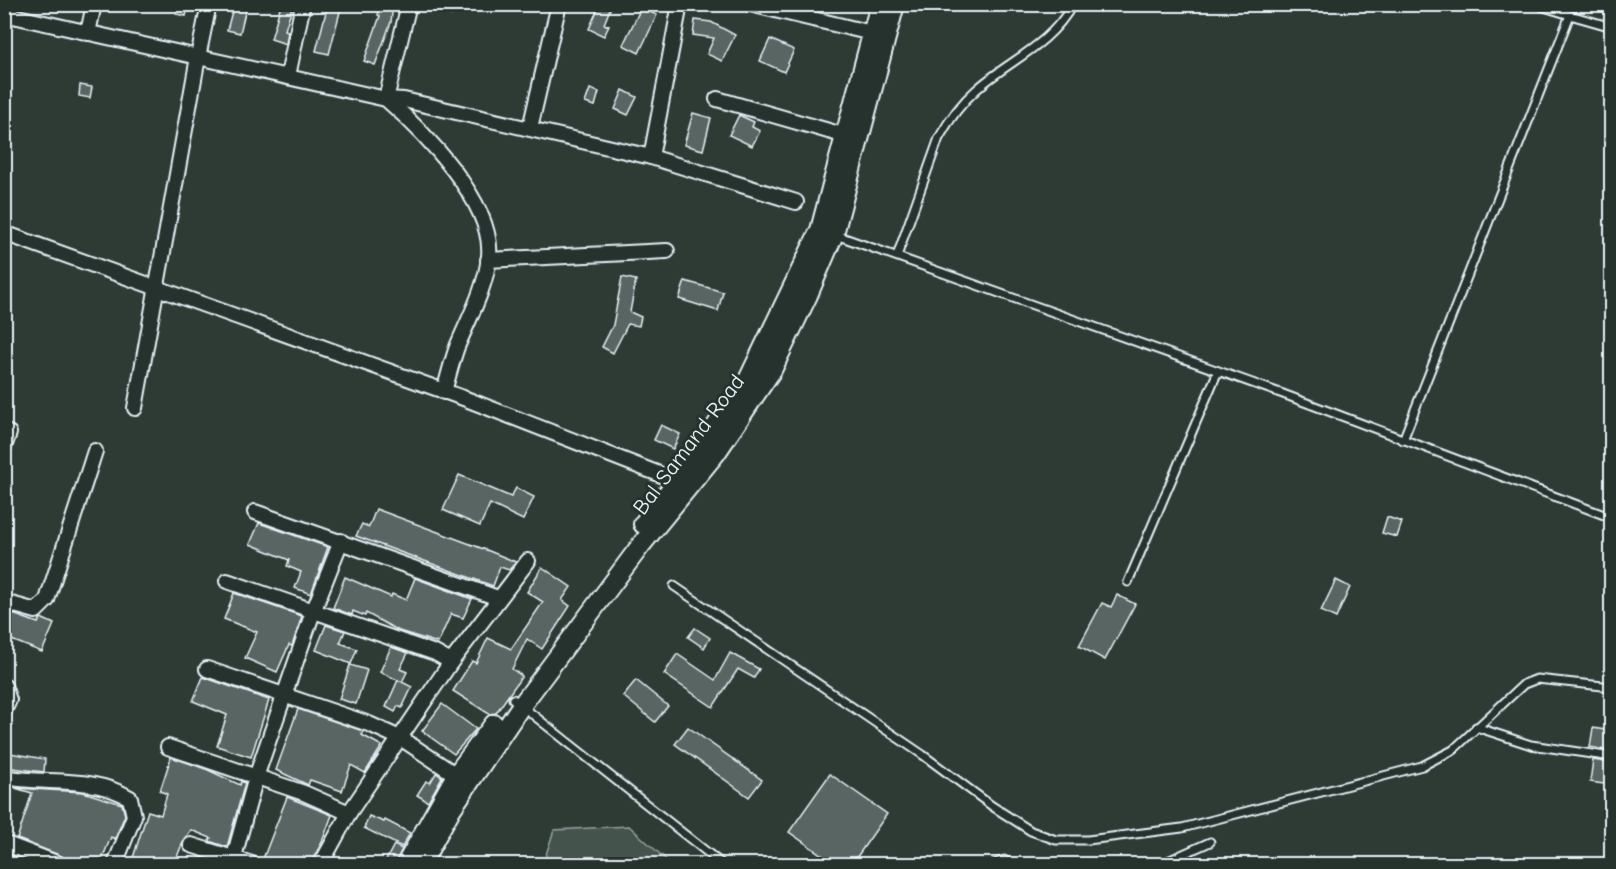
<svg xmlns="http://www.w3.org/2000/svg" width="1616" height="869" font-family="'Comic Neue',sans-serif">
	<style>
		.green { fill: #45524e; stroke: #96a2a3; stroke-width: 1.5 }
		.building { fill: #596563; stroke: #e8f1f8; stroke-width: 1.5 }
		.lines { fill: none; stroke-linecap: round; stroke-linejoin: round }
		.service-casing { stroke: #e8f1f8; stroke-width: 11 }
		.minor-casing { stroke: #e8f1f8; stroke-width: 18 }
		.secondary-casing { stroke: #e8f1f8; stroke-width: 22 }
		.service { stroke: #26332d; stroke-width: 7 }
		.minor { stroke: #26332d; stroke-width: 14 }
		.secondary { stroke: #26332d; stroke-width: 18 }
		.labels { text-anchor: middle; stroke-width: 6; stroke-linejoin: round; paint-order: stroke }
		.street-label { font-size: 22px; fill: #e8f1f8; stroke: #26332d }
	</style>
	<rect width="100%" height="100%" fill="#2e3b35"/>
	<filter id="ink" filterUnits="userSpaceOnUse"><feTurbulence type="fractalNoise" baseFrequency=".0167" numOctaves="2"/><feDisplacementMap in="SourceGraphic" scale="12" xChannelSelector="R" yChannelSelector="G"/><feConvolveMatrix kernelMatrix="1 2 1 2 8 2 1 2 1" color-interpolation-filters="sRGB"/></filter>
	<g filter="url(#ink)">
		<polygon class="green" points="629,826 671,864 543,864 554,830"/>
		<g class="building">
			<polygon points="178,4 189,4 186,16 176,14"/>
			<polygon points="234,4 247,4 240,33 227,30"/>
			<polygon points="281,4 293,4 285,30 288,31 286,44 271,39"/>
			<polygon points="328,4 342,4 329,54 316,51"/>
			<polygon points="380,4 393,4 391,22 375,65 364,61 380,16 378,15"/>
			<polygon points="425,4 456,4 452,15 424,7"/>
			<polygon points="600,4 612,4 604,24 609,26 604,36 589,29"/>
			<polygon points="641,8 657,15 639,53 623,45"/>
			<polygon points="695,20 711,22 735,35 722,61 707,54 714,38 693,35"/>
			<polygon points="770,39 794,50 784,72 760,61"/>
			<polygon points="80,85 92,87 90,98 79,96"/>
			<polygon points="590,89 599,92 595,106 585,103"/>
			<polygon points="623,90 637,97 628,115 615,109"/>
			<polygon points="693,113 711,118 703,150 684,145"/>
			<polygon points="739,115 754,122 752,127 760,131 752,146 729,135"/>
			<polygon points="622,277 636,280 630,312 641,317 639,326 628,324 613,353 602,347 613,325"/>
			<polygon points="685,281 723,292 718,311 679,299"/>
			<polygon points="661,425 680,434 673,449 654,440"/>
			<polygon points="459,475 511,497 516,488 534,497 523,520 490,504 480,526 443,510"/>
			<polygon points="376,509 489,551 516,562 509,570 500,567 493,586 356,536 362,524 369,527"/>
			<polygon points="1387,517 1402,522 1397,537 1382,533"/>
			<polygon points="259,523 328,547 311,594 295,588 301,572 287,566 289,560 250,544"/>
			<polygon points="542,567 571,587 562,600 570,606 542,649 527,639 512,669 522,676 496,713 489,714 453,691 472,661 476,663 488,638 511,649 543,602 527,592"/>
			<polygon points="345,577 391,597 392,594 406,600 415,578 472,599 463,618 451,614 438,643 399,631 366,613 365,616 353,611 352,615 333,608"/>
			<polygon points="1336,580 1350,587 1336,618 1321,611"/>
			<polygon points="234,593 302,616 292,646 289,645 277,672 245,658 257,632 224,619"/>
			<polygon points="1117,595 1135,604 1105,660 1079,646 1102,603 1111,607"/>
			<polygon points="13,614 38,623 41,618 54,624 42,652 4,637"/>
			<polygon points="326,625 345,631 340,643 357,649 351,664 316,650"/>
			<polygon points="695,628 710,638 704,648 688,637"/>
			<polygon points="391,647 408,653 400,669 407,672 402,682 380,672"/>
			<polygon points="730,653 759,669 754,678 738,669 713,707 664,674 677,654 715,680"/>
			<polygon points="350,665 367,670 356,704 339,699"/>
			<polygon points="203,677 269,700 251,757 217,746 227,715 193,701"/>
			<polygon points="398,680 412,687 402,708 398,706 395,712 386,707"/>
			<polygon points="636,680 668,706 655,722 623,696"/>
			<polygon points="442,704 476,729 454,754 422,731"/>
			<polygon points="298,709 363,731 362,735 382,746 365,773 351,765 342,791 310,780 308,785 276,770"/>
			<polygon points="688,727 762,780 749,797 675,744"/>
			<polygon points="1593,728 1611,731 1611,751 1590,747"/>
			<polygon points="4,752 45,759 44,772 4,767"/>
			<polygon points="171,757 206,769 240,785 241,781 245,783 227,847 209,841 211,838 191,830 183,842 174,864 131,864 148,811 161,815 167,794 160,791"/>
			<polygon points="1593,760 1611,763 1611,785 1590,782"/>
			<polygon points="436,773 442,777 428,802 417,795 426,781 430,783"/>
			<polygon points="830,774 887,814 852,864 835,864 789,832"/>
			<polygon points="15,788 83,792 122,804 125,815 115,839 111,837 100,864 68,864 62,856 17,839 32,793"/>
			<polygon points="287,797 332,815 322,842 310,864 261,864"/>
			<polygon points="369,816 384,822 385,820 410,833 402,847 364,828"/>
			<polygon points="394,845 402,849 395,864 384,864"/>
			<polygon points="4,853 35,864 4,864"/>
			<polygon points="201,858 221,864 198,864"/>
		</g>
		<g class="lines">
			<defs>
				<g id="service">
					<polyline points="1570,15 1612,27"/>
					<polyline points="836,235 1283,394 1612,518"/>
					<path d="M897,256L939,138C949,120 960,104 976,90C1010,59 1048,48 1073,4"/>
					<polyline points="1403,440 1570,15 1534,4"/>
					<polyline points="1128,582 1218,371"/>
					<polyline points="674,586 923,755 992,806 1031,831 1056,840 1088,840 1182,828 1422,766 1453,750 1524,684 1537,679 1612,687"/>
					<polyline points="513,699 722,864"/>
					<polyline points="1476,727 1531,745 1612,757"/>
					<polyline points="994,864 1004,860 1010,864"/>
					<polyline points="1161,864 1210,842"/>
				</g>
				<g id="minor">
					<path d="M209,4L198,57L386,99C423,131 494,203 489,256C486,288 469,318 457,347C452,361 448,377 444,392"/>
					<polyline points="409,4 386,99 404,100 651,157 796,202"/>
					<polyline points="750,4 880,35"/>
					<polyline points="4,14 198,57 135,408"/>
					<polyline points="88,33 94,4"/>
					<polyline points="288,76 303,4"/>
					<polyline points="717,99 846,136"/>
					<polyline points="530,128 559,4"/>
					<polyline points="651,157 680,4"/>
					<polyline points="4,233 466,399 677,481"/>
					<polyline points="488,260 667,251"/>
					<polyline points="4,447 9,433"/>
					<polyline points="255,512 498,598"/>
					<polyline points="227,581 435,653 451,662"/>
					<polyline points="4,602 36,611 47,600 95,451"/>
					<polyline points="207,669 369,724 402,739 456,775"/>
					<polyline points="4,686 9,700 4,711"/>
					<polyline points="168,747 304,793 349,813"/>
					<path d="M4,777C45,785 93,775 130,798L134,816L115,864"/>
					<polyline points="4,843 59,864"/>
					<polyline points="191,845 252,864"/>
					<polyline points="232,864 256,777 313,612 341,541"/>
					<polyline points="321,864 349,813 451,662 528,561"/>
				</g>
				<g id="secondary">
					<polyline points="643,524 677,481 747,382 820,230 880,4"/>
					<polyline points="406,864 456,775 494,724"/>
					<polyline points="421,864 452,808 521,706 641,545 716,453 772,370 808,295 834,234 895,4"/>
				</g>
			</defs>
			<use href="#service" class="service-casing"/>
			<use href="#minor" class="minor-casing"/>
			<use href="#secondary" class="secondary-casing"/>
			<use href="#service" class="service"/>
			<use href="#minor" class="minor"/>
			<use href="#secondary" class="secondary"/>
		</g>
	</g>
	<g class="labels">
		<g class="street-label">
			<text transform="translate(688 444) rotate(-53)" y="8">Bal Samand Road</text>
		</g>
	</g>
	<rect width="1616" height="869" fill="none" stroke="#26332d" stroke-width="24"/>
	<rect x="12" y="12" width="1592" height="845" fill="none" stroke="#e8f1f8" stroke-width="2" filter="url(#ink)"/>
</svg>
